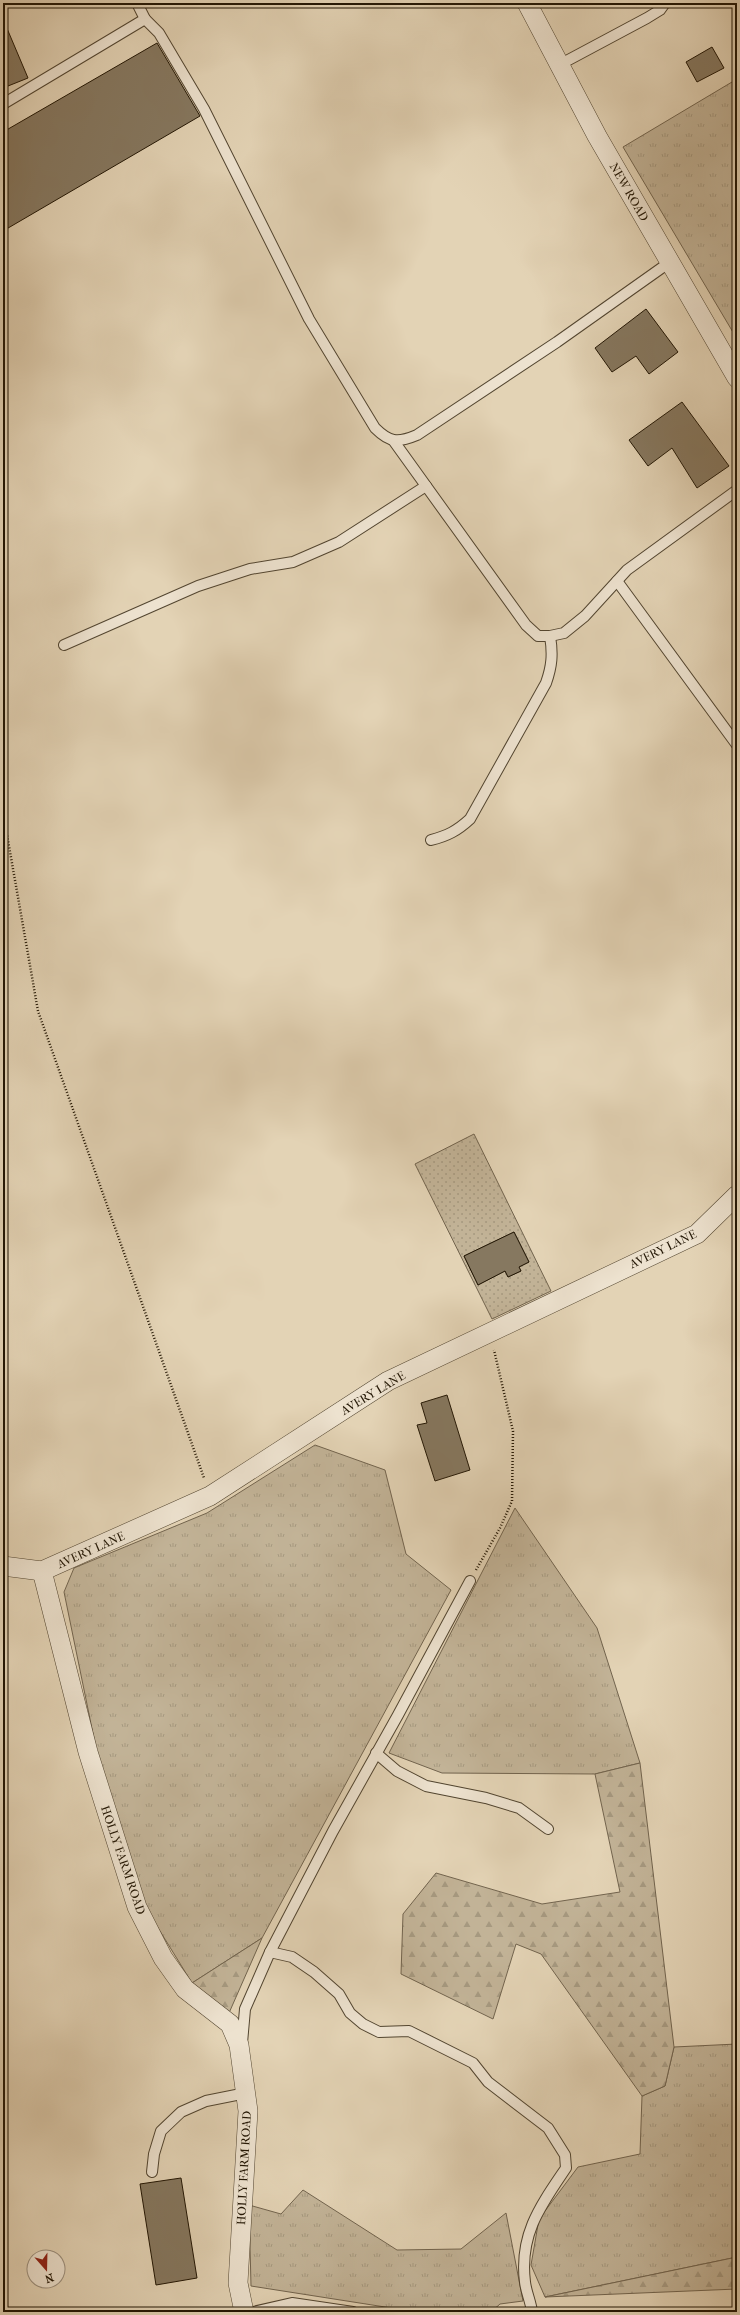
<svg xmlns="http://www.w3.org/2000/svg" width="740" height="2315" font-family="'IM FELL French Canon',serif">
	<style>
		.grass { fill: url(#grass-tufts); stroke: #72644e }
		.forest { fill: url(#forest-firs); stroke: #72644e }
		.park { fill: url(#park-dots); stroke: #72644e; fill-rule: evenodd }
		.building { fill: #867860; stroke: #221604 }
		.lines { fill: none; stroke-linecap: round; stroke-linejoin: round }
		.service-casing { stroke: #524530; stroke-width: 12 }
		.minor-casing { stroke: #524530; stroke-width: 20 }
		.path { stroke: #221604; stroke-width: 2.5; stroke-dasharray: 1 2; stroke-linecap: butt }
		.service { stroke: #ede2cf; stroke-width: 10 }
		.minor { stroke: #ede2cf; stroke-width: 19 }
		.labels { text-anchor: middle; stroke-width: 3.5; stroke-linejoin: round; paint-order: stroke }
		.street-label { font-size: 12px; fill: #221604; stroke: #ede2cf }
	</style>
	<defs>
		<pattern id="grass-tufts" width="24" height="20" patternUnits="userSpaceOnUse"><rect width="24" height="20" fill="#c2b397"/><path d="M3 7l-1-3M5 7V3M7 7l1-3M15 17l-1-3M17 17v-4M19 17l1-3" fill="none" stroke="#a69980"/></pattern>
		<pattern id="forest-firs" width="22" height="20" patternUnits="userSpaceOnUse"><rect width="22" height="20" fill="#c2b397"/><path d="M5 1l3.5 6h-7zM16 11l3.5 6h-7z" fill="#a69980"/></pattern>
		<pattern id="park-dots" width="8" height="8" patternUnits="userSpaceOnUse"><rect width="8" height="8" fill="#c2b397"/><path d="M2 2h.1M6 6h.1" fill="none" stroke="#a69980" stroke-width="1.8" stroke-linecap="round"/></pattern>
	</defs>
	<rect width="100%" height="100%" fill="#e3d3b5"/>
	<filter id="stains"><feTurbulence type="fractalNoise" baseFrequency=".005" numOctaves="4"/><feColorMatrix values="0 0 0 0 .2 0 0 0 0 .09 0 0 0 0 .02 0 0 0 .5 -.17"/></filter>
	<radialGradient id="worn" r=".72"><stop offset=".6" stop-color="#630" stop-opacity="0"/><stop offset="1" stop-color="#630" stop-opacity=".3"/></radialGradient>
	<g class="grass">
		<polygon points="737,79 737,339 623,147"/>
		<polygon points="315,1445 385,1470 406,1554 451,1590 262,1938 192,1983 147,1910 98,1758 64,1592 74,1568 207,1513"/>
		<polygon points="515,1508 597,1628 640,1763 595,1774 442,1773 389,1753"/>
		<polygon points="737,2044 737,2257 545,2297 531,2265 539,2219 578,2167 640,2154 642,2096 665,2086 674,2047"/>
		<polygon points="303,2190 397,2250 461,2249 506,2213 523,2301 500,2304 491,2312 417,2312 251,2286 249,2205 281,2214"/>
	</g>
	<g class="forest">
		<polygon points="640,1763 674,2047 665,2086 642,2096 541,1954 516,1944 493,2019 401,1974 403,1914 436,1873 542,1904 620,1892 595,1774"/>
		<polygon points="262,1938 229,2013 192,1983"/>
		<polygon points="737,2257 737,2289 545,2297"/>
	</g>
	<path class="park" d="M474,1134L551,1291L492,1319L415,1164ZM514,1232L529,1262L519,1267L521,1271L508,1277L505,1271L478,1285L464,1256Z"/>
	<g class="building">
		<polygon points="3,19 28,78 3,88"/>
		<polygon points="157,43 200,116 3,231 3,132"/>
		<polygon points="712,47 724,68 697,82 686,62"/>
		<polygon points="646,309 678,352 649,374 636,356 612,372 595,348"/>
		<polygon points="682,402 729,466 697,488 672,448 648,466 629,440"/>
		<polygon points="514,1232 529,1262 519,1267 521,1271 508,1277 505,1271 478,1285 464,1256"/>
		<polygon points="447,1395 470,1470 435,1481 417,1425 427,1423 421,1403"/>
		<polygon points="181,2178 197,2278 156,2285 140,2184"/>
	</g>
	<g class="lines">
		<defs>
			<g id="service">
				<path d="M145,19L159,33L204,109L309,319L375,428C390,443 398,443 417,435L557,342L670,262"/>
				<polyline points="559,65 647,18 660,10 665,3"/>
				<polyline points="3,104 145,19 137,3"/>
				<polyline points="393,440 526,625 538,636 550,636 564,633 585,616 627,570 737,490"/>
				<polyline points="617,581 737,745"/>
				<polyline points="64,645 198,586 250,569 293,562 339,542 426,486"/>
				<path d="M431,840C447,836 457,831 470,819L546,683C552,666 553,654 550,636"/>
				<polyline points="376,1753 397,1771 426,1786 486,1798 519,1808 548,1829"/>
				<path d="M270,1952L292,1957L314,1972L339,1994L350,2013L363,2024L379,2032L409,2031L473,2063L488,2082L548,2128L565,2155L566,2168C541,2205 519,2234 525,2282C526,2292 531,2302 532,2312"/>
				<polyline points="242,2043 245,2009 270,1952 333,1831 398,1715 470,1581"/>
				<polyline points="152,2172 154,2154 161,2131 181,2112 206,2101 246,2093"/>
				<polyline points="253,2312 292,2303 353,2312"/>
			</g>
			<g id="minor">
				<polyline points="527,3 597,136 737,378"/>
				<polyline points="3,1566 42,1571 210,1496 388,1381 697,1234 737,1195"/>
				<polyline points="42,1571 88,1752 137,1907 163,1958 185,1989 230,2024 239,2045 248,2111 238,2283 244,2312"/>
			</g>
		</defs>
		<use href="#service" class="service-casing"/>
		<use href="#minor" class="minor-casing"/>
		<g class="path">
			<polyline points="3,812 38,1011 204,1478"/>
			<polyline points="476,1570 500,1528 512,1501 513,1431 494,1350"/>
		</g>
		<use href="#service" class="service"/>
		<use href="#minor" class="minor"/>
	</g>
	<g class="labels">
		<g class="street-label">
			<text transform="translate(629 192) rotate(60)" y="4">NEW ROAD</text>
			<text transform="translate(663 1249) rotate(-26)" y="4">AVERY LANE</text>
			<text transform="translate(373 1393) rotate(-31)" y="4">AVERY LANE</text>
			<text transform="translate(91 1550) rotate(-24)" y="4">AVERY LANE</text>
			<text transform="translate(123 1860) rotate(71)" y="4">HOLLY FARM ROAD</text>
			<text transform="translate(244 2168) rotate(-87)" y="4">HOLLY FARM ROAD</text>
		</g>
	</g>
	<rect width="740" height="2315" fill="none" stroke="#e3d3b5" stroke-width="16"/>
	<rect x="4" y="4" width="732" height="2307" fill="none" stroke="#221604" stroke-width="2"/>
	<rect x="8" y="8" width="724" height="2299" fill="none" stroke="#221604"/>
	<g transform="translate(46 2269) rotate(160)"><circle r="19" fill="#ede2cf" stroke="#9c907e"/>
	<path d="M0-3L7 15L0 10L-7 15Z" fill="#8f2418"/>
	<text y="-6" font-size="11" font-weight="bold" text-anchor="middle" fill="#221604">N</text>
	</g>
	<rect width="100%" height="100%" filter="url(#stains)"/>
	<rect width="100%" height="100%" fill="url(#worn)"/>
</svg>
